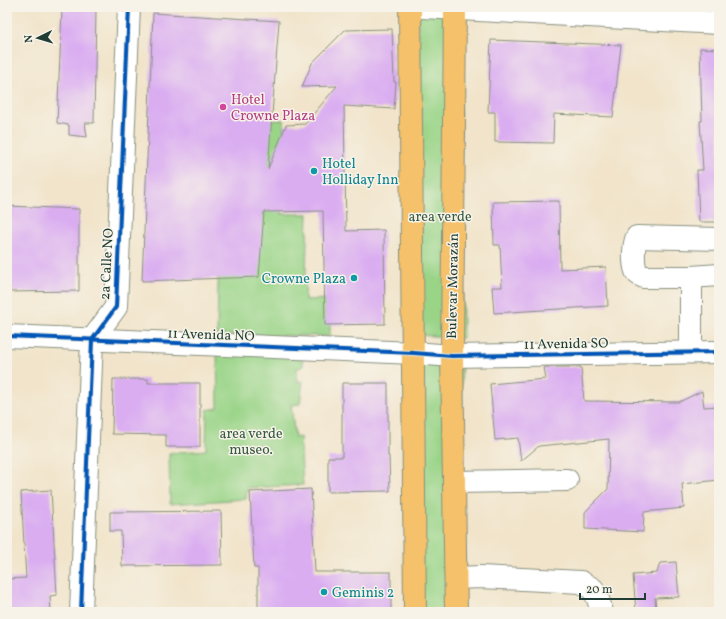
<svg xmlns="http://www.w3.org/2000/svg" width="726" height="619" font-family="Vollkorn,serif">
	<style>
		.green { fill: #99d487; stroke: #5c885e }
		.building { fill: #daadf1 }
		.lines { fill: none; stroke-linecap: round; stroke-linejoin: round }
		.minor-casing { stroke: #88907f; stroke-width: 24 }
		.major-casing { stroke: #88907f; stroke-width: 24 }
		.minor { stroke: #fff; stroke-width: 22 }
		.major { stroke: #f5c16b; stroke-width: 22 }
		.cycleway-casing { stroke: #f7f3e8; stroke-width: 6 }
		.cycleway { stroke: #0057b8; stroke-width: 4 }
		.hotel-dot { fill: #d1479c; stroke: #f7f3e8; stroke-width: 1.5 }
		.culture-dot { fill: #0f9aa8; stroke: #f7f3e8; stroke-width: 1.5 }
		.labels { text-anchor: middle; stroke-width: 3; stroke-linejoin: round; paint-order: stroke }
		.hotel-label { font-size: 14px; fill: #b23c85; stroke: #f7f3e8; text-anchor: start }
		.culture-label { font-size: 14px; fill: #0d838f; stroke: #f7f3e8; text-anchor: start }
		.park-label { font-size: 14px; fill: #375b45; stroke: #f7f3e8 }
		.street-label { font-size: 14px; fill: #1f3d34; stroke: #f7f3e8 }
	</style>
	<rect width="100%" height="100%" fill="#f7f3e8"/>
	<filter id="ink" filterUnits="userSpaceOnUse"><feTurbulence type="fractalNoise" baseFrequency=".025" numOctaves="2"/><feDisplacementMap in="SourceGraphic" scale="8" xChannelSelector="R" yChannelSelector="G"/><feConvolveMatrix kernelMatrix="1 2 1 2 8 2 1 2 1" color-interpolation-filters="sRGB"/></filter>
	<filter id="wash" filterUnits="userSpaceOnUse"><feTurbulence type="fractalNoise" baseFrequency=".012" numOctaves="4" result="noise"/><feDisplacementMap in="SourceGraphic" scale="16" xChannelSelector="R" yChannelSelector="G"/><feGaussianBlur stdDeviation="0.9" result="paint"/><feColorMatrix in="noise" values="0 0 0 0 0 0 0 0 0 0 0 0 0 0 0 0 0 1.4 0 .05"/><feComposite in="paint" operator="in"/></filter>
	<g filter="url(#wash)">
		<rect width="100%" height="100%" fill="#f1e4ca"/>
		<g class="green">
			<polygon points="418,11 459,14 463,338 419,335"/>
			<polygon points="284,120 282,214 308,214 305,300 330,299 330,336 217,335 220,179 259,121"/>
			<polygon points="217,351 302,351 303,367 297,368 298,382 303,381 300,404 291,405 295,438 300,437 303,485 247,488 246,499 170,504 169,453 206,450 207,410 218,408"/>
			<polygon points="420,354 462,358 457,612 418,612"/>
		</g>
		<g id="blocks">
			<g class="building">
				<polygon points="96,8 94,123 85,123 87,137 69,135 69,125 57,123 62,10"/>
				<polygon points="153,13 279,21 268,169 286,125 305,124 337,86 302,87 312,63 345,30 392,29 394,82 396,82 394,109 344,106 346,231 384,230 385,324 325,325 323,211 264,212 259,277 142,281"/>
				<polygon points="491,40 621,45 613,117 554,114 553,143 495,142 495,112 488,112"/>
				<polygon points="700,48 719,49 719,222 699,222 697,170 703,170 700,121 702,121"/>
				<polygon points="559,201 560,269 606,267 608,306 494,313 492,287 502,287 500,245 494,245 493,202"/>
				<polygon points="7,206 79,209 79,291 7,292"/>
				<polygon points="544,367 581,367 584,401 679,402 702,391 704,407 719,406 719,480 682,484 684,508 644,512 643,532 585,529 585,512 608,489 609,439 539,446 521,461 518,438 495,440 490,384 546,379"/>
				<polygon points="113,379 148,379 148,383 200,383 200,447 166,447 166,435 112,434"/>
				<polygon points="342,383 388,383 388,456 389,456 390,491 328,492 328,457 342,457"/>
				<polygon points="311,489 315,572 391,572 391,612 258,612 258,568 254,568 250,492"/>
				<polygon points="51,490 57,595 50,596 51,612 9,612 8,598 7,598 7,579 26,578 21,492"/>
				<polygon points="221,511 222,565 122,566 121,531 110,531 110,512"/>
				<polygon points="676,562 679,597 655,598 656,612 636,612 633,575 657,573 660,563"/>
			</g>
		</g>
	</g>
	<g filter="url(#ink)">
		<use href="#blocks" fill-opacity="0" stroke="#88907f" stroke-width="1"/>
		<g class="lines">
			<defs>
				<g id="minor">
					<polyline points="422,7 719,23"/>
					<path d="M719,239L637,237C633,245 633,263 636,271C637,274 641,276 644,277H691L719,275"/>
					<polyline points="7,336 414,353 452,356 719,352"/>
					<polyline points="691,351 691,277"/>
					<polyline points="454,482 567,480"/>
					<polyline points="456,578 481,577 581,582 593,589 598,599 602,612"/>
					<polyline points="81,612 92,340 116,307 129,7"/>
				</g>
				<g id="major">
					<polyline points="410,7 415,612"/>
					<polyline points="455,7 452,356 456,612"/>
				</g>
			</defs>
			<use href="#minor" class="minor-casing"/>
			<use href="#major" class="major-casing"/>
			<use href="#minor" class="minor"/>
			<use href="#major" class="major"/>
			<defs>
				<g id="cycleway">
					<polyline points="7,336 414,353 452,356 719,352"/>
					<polyline points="81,612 92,340 116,307 129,7"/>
				</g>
			</defs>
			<use href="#cycleway" class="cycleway-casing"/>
			<use href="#cycleway" class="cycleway"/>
		</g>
	</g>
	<circle class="hotel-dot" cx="223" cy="107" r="4"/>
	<g class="culture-dot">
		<circle cx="314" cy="171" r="4"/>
		<circle cx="354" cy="278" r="4"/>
		<circle cx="324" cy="592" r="4"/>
	</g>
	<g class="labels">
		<g class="hotel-label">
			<text x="231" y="104">Hotel<tspan x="231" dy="16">Crowne Plaza</tspan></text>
		</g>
		<g class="culture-label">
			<text x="322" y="168">Hotel<tspan x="322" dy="16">Holliday Inn</tspan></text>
			<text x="346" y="283" text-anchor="end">Crowne Plaza</text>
			<text x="332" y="597">Geminis 2</text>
		</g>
		<g class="park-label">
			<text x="440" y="221">area verde</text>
			<text x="251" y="438">area verde<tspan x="251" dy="16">museo.</tspan></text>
		</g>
		<g class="street-label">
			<text transform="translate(106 264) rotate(-87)" y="5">2a Calle NO</text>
			<text transform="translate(452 286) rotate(-89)" y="5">Bulevar Morazán</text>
			<text transform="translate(211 334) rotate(2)" y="5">11 Avenida NO</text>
			<text transform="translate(566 343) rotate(-1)" y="5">11 Avenida SO</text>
		</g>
	</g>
	<rect width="726" height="619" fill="none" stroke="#f7f3e8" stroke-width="24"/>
	<g transform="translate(38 38) rotate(265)" stroke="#f7f3e8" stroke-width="3" paint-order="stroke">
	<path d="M0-3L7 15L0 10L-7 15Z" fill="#1f3d34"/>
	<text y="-6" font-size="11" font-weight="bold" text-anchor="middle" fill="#1f3d34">N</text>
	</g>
	<path d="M580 593v6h65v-6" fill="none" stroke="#1f3d34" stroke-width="2"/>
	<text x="586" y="593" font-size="12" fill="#1f3d34" stroke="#f7f3e8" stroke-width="3" paint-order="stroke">20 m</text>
</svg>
